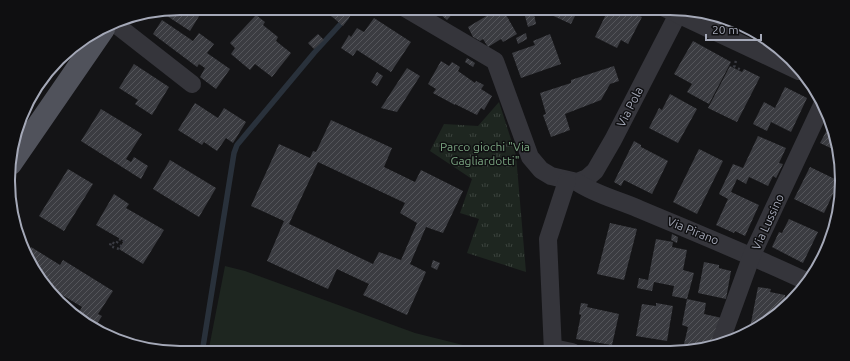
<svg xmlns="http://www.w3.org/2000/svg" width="850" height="361" font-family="Ubuntu,sans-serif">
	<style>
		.grass { fill: url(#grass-tufts) }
		.garden { fill: #1e2620 }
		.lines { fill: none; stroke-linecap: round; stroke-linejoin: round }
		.stream { stroke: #29313b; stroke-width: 5.5 }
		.building { fill: url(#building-hatch); fill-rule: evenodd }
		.path { stroke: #3b3c43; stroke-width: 2.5; stroke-dasharray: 2 3; stroke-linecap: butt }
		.minor { stroke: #35353b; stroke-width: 18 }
		.major { stroke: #50525b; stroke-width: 22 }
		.labels { text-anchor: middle; stroke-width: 3; stroke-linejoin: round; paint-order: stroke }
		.street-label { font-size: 12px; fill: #a5a9b8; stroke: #0f0f11 }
		.park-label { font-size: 12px; fill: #7aa480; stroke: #0f0f11 }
		.rim { fill: none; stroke: #a5a9b8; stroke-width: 2 }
	</style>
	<defs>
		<pattern id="grass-tufts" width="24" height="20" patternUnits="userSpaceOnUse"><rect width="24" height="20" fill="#1e2620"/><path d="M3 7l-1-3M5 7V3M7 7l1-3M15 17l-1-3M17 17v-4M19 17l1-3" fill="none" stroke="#3c433e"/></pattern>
		<pattern id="building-hatch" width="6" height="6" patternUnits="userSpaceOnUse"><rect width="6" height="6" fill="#3b3c41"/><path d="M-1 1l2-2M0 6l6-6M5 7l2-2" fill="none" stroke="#54555a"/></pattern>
	</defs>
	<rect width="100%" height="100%" fill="#141416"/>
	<polygon class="grass" points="499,102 516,155 526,272 467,253 479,219 460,213 472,179 430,151 444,124 478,126"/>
	<polygon class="garden" points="225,266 245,271 415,333 491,352 208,353"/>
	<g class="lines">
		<polyline class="stream" points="202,353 234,153 237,145 314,53 346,18"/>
	</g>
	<g class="building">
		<polygon points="180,8 204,8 190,31 164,14 167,10"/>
		<polygon points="280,8 291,8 285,13"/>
		<polygon points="336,8 356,8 343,26 330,15"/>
		<polygon points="433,8 461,8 457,13 455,11 447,20"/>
		<polygon points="500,8 502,8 517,34 503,42 501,39 488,47 483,39 480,41 473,37 468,27"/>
		<polygon points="536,8 579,8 571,24"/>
		<polygon points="609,8 623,8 642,17 628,44 621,40 617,48 595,37"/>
		<polygon points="534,14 536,24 528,27 525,16"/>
		<polygon points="256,15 265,22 263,25 278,37 276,41 291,53 272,77 255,64 250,70 231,54 235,48 230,43"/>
		<polygon points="374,18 411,42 391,72 357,50 353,56 341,48 349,35 351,37 357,28 364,32"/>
		<polygon points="162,20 193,41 199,33 214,44 207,53 230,69 216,89 200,77 205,68 199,64 197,67 153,34"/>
		<polygon points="526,33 527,39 518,44 516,38"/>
		<polygon points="318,34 324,40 314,49 308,43"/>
		<polygon points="550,34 561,64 521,78 512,53 535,45 533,41"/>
		<polygon points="693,41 731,62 709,104 687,92 692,84 674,74"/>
		<polygon points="467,58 475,63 473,67 465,62"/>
		<polygon points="441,61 449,66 452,62 460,67 458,71 475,83 476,81 484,85 481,89 492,96 484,110 481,108 477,115 455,104 455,105 433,93 436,89 428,84"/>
		<polygon points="134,64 169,87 152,115 135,104 138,100 119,88"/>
		<polygon points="614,66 619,81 610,84 601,100 565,114 570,130 551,137 543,115 546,114 540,93 571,83 571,80"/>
		<polygon points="730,66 742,72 744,69 760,77 737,122 708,108"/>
		<polygon points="407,68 420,76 397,112 381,108"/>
		<polygon points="377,72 383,76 377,86 371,82"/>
		<polygon points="785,87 807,98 791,132 771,122 767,131 753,124 764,102 775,108"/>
		<polygon points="670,94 697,109 678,143 649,128 659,108 662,110"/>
		<polygon points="195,103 218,118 224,108 246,122 233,143 226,138 217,151 204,142 202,145 178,130"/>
		<polygon points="101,109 142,134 126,159 131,162 134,157 148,166 141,179 81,141"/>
		<path d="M331,120L392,148L384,167L415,182L421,170L463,191L443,233L426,227L410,264L426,272L407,315L363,295L369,284L337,269L328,289L267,261L284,221L251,206L279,144L310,158L313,151L316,152ZM318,162L405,203L400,213L417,223L401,260L379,252L373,264L289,224Z"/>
		<polygon points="830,124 832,135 837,151 820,143"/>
		<polygon points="758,136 786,148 779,163 783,164 776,178 773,176 768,186 749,177 746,184 737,179 731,192 759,205 745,236 735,231 734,233 716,225 728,199 719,194 733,164 743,168"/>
		<polygon points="634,141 641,145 641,147 668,161 652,194 624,180 621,186 614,182"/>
		<polygon points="699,149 723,161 697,214 673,202"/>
		<polygon points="170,160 216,188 199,217 153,189"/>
		<polygon points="810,167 839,181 824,213 794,199"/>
		<polygon points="68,169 93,184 64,231 39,216"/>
		<polygon points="114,194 129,204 126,208 164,230 143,264 119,249 124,241 96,225"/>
		<polygon points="789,219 818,232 803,263 772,247 779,232 782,233"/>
		<polygon points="610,223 637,229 624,280 597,274"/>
		<polygon points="672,234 678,237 677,243 671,240"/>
		<polygon points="656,239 673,242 672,247 687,250 683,270 694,273 687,299 706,303 704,314 722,318 715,344 703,348 684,344 688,327 682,325 687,299 672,296 674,286 654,282 652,291 637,288 639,278 648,280"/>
		<polygon points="31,247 60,265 63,260 113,291 98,314 102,316 95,327 77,316 82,307 59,293 56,297 31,267 26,254"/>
		<polygon points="433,260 440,263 437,270 431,267"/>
		<polygon points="704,262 719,265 719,268 731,271 726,299 698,293"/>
		<polygon points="758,287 771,289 770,292 785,295 785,298 792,300 783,310 749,333"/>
		<polygon points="581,303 588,304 587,307 619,314 612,345 576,339 581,315 579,314"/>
		<polygon points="656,303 673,306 667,341 636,336 642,304 656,306"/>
	</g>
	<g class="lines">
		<g class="path">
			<polyline points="736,61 734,66 741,70"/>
			<polygon points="119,239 124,241 119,249 110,246 111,242 116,244"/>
		</g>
		<g class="minor">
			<polyline points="405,8 495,61 530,157 541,170 551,176 577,182 587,178 595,171 613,140 680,10"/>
			<polyline points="665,8 799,71"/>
			<polyline points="114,23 192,84"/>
			<path d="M577,182C596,195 619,200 639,209C696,233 753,256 808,282"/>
			<polyline points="720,343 752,255 823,103"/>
			<polyline points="553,348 572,352"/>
			<polyline points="553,352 548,239 567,181"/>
		</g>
		<polyline class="major" points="11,164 104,29"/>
	</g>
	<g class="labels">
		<g class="street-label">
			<text transform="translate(630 107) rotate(-63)" y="4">Via Pola</text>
			<text transform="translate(768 222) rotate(-65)" y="4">Via Lussino</text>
			<text transform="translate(693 231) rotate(22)" y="4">Via Pirano</text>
		</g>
		<g class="park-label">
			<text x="485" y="151">Parco giochi "Via<tspan x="485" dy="14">Gagliardotti"</tspan></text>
		</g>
	</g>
	<path d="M0 0H850V361H0ZM180 15H670A165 165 0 0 1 835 180V181A165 165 0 0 1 670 346H180A165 165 0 0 1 15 181V180A165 165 0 0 1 180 15Z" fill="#0f0f11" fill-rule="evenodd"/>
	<path class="rim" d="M180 15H670A165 165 0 0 1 835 180V181A165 165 0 0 1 670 346H180A165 165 0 0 1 15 181V180A165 165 0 0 1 180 15Z"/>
	<path d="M706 34v6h55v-6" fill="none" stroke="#a5a9b8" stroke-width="2"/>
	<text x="712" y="34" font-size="12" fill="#a5a9b8" stroke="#0f0f11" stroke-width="3" paint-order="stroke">20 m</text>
</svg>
